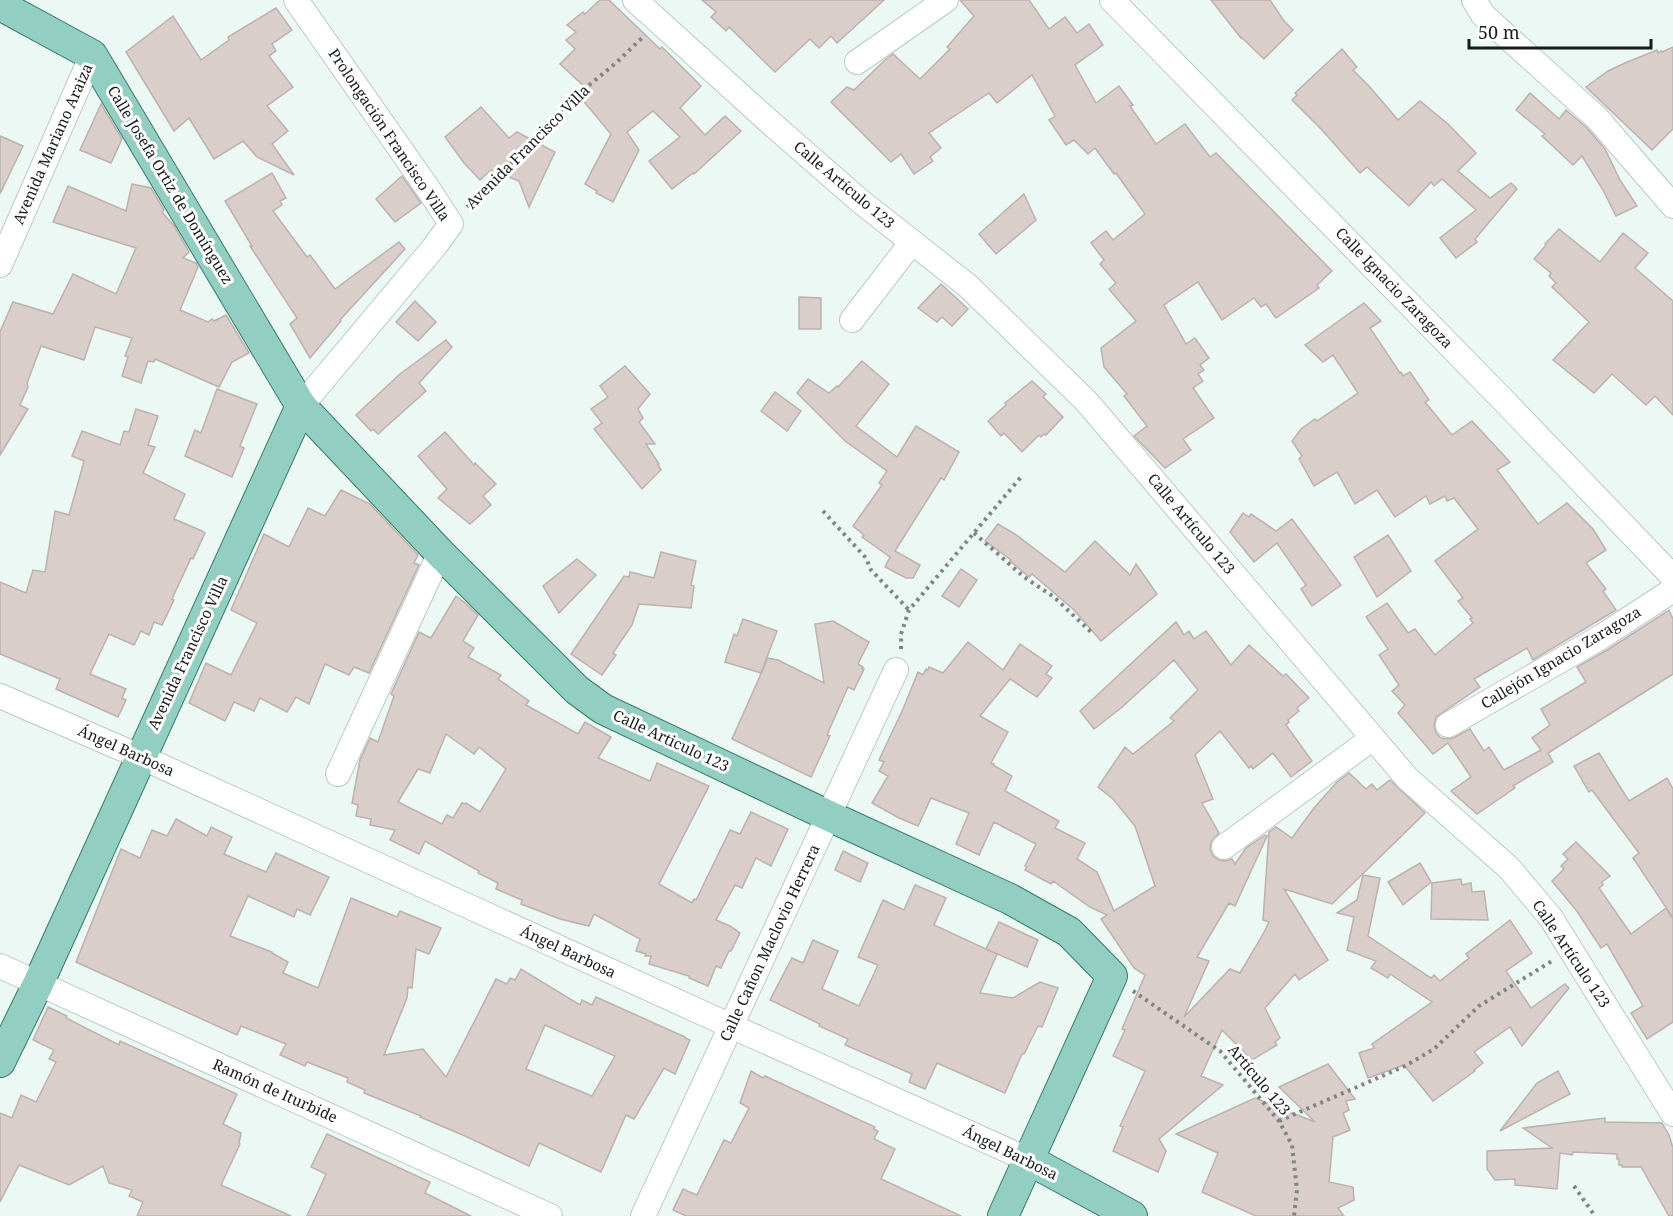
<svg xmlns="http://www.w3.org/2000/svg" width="1673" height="1216" font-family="'Noto Serif',serif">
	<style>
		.building { fill: #d9ceca; stroke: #bcb1ad; stroke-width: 1.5; fill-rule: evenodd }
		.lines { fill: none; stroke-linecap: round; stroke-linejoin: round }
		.minor-casing { stroke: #bdc9c5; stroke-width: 26 }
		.major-casing { stroke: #387b6c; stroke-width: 32 }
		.path { stroke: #7e8583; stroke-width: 4; stroke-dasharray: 3 4.5; stroke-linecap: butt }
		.minor { stroke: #fff; stroke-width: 24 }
		.major { stroke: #92cec1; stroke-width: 30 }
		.labels { text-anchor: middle; stroke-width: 6; stroke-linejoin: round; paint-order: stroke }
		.street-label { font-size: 15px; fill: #171b1a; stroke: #fff }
	</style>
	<rect width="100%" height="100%" fill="#ecf8f4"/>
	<g class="building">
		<polygon points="600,0 609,0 660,49 662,47 701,86 680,108 705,135 725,116 741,131 694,174 693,173 672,189 649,161 680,137 653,111 627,132 639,150 613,202 596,193 597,191 585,184 611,134 581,98 589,91 560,64 575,49 566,40 576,32 567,25 583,12 585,14"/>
		<polygon points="702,0 884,0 837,43 831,36 819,48 810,39 775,72 729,27 726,31 711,17 716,12"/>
		<polygon points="960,0 1029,0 1049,29 1065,17 1077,33 1089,24 1103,45 1075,65 1096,103 1119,86 1133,105 1130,106 1156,144 1185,124 1210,157 1216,153 1332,271 1317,285 1319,288 1276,318 1266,304 1261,307 1254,298 1222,320 1198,282 1164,305 1186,344 1195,338 1209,358 1200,365 1204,370 1198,374 1203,381 1193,388 1214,418 1183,439 1191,450 1165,468 1134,436 1147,426 1124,396 1127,394 1104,367 1101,348 1136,321 1109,289 1116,283 1100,264 1104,260 1091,243 1106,231 1113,240 1145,214 1116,173 1114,174 1095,148 1088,154 1074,140 1066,145 1049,120 1055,116 1032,75 997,103 989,93 929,133 941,148 930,157 933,161 914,174 901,154 891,162 831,102 847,87 854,90 885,60 893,54 920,79 950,49 947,47 974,16"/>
		<polygon points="1211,0 1270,0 1284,21 1293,30 1264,59 1241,37 1241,38"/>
		<polygon points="276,8 292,30 272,44 276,51 269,56 293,87 267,106 288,131 272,144 294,175 257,157 243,141 214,159 189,118 174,131 126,52 173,16 201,60 229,40 228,37"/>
		<polygon points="1673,47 1673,129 1652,150 1586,87 1608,71 1625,63 1657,50 1658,53 1661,51 1662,52"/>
		<polygon points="1342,49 1357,67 1353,70 1369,86 1398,120 1420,101 1448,124 1476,153 1458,171 1490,198 1511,183 1517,189 1475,239 1477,242 1456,258 1440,238 1476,210 1442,179 1434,186 1431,182 1409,206 1367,167 1360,173 1322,130 1292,100 1297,95 1295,93"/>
		<polygon points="1530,93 1559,119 1566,110 1587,128 1605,149 1620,180 1637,206 1616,216 1603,190 1582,156 1573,165 1542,136 1545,134 1516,110"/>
		<polygon points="101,104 122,139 111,163 80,150"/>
		<polygon points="481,107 509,138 517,132 555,152 529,207 519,181 491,170 480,180 464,163 445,137"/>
		<polygon points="0,136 23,146 0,194"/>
		<polygon points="272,173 286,198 280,201 282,205 273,211 307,257 310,255 335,289 399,242 405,249 340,320 341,321 310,358 290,324 297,318 250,246 252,246 225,201"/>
		<polygon points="402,176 421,203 395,222 376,199"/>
		<polygon points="132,184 151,188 164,210 162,212 174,226 189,252 183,258 196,263 198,267 180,310 208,322 212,319 214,321 226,315 249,353 232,362 219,387 155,359 154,362 148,361 141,383 122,376 128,357 125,356 132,338 95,327 84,360 41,346 27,383 28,387 20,405 28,409 0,455 0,332 13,302 53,314 73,274 116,294 136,248 53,222 68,186 126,211"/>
		<polygon points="1024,194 1036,220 996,254 979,234"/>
		<polygon points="1559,229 1600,262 1623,233 1648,253 1635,268 1673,301 1673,415 1655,396 1646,405 1612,374 1594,393 1553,360 1589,322 1552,287 1556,283 1549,276 1551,273 1534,259 1546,245 1545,244"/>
		<polygon points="941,284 968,309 952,326 942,317 937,322 918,308"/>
		<polygon points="799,297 821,298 821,329 799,329"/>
		<polygon points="415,301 436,322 418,341 396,322"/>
		<polygon points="1364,303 1381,321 1370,328 1400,373 1401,372 1403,376 1410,372 1429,400 1425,402 1452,435 1472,421 1510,462 1497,470 1538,524 1567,503 1593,529 1606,550 1586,563 1606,589 1603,591 1616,610 1533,660 1527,648 1474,679 1480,687 1436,717 1434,726 1436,733 1441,738 1449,739 1455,737 1470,729 1484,751 1489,747 1504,770 1541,750 1532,738 1550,725 1541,709 1586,682 1577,667 1609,649 1669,610 1673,619 1673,674 1548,753 1553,762 1513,786 1515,788 1477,814 1451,791 1471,777 1448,743 1433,754 1398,713 1405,705 1392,691 1399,685 1379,655 1388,649 1366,617 1387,603 1408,633 1415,629 1435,655 1473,623 1470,619 1472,618 1458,601 1463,598 1435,561 1478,529 1454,498 1447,501 1445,496 1430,504 1426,496 1395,517 1377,490 1355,504 1337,472 1314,486 1299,459 1302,456 1292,441 1301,429 1315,419 1317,421 1358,393 1333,355 1323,362 1305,345"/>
		<polygon points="446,340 452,347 419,383 426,391 378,434 373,429 371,431 356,415 400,374"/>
		<polygon points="862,361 889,384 856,426 897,457 916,426 959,452 944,480 941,478 895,551 920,565 913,578 906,578 885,567 890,557 862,537 864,535 853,526 882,485 879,483 887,471 845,441 797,393 808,379 829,393 837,386 838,387"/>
		<polygon points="625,366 650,394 638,409 643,418 639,422 655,444 646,444 659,464 658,465 661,470 642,489 594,429 602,423 591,409 608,397 600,386"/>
		<polygon points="1032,381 1046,394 1043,397 1063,417 1046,435 1044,434 1041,437 1039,435 1022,452 1004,433 1001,436 988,421 1006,405 1005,403"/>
		<polygon points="217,389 257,404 240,446 244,448 232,477 185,456 195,430 201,433"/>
		<polygon points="775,392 801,411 787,431 761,411"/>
		<polygon points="136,409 158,416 148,445 155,447 143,473 185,494 174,519 202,531 205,533 193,559 191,558 172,599 174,600 162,625 154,622 149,635 141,631 134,645 109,634 90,674 126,689 122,698 126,700 118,717 56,689 60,679 0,654 0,582 26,593 33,570 45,572 55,511 69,515 83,465 84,461 72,456 82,431 120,445 124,431 129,432"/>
		<polygon points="445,432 474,465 475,463 496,484 483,496 491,505 470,524 438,498 447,489 418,456"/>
		<polygon points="341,490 370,504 418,555 414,563 419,565 369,673 354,667 349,675 325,664 309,704 296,697 287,712 260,698 254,711 234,702 225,721 189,703 206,663 231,675 257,623 231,610 264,534 289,547 308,508 325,516"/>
		<polygon points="1243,513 1249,517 1251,514 1276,531 1292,519 1341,585 1312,606 1301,589 1306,585 1277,543 1254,562 1230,532"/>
		<polygon points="998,524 1015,534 1065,572 1095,541 1130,575 1136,564 1157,594 1101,641 1074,610 1032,574 1029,577 1010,561 1011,560 985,541"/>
		<polygon points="1388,535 1411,571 1377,597 1354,557"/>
		<polygon points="661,552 696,561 691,585 694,586 691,608 639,604 632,625 613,653 616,655 602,675 571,654 624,576 629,577 630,572 654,578"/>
		<polygon points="577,559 596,575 559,613 543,586"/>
		<polygon points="961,569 977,580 959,607 942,596"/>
		<path d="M456,596L464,602L478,615L463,641L474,648L468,657L501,675L498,679L529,701L526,705L578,734L585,722L611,737L598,758L650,781L657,763L709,786L659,884L692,903L694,899L696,900L730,830L740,834L751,812L788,829L771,866L756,858L742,888L735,885L716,920L730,926L740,933L731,951H729L721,968L716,966L708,986L689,978V976L649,964L651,956H645L646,954L636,951L640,939L594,914L589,926L560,919L521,904L522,900L496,889L498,883L478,873L479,871L425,841L419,854L390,840L395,830L370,825L371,819L356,816L358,805L352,803L360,760L370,738L378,742L394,696L391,694L419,632L431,638ZM446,734L474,754L479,747L506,769L480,812L466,803L465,804L462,803L453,818L447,815L442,824L398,802L418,769L430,773Z"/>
		<polygon points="743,619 777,631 761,673 725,662 734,634 737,636"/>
		<polygon points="833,621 869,642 858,664 863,667 862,668 864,669 854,690 848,687 827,735 830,736 811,777 732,739 768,658 778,660 824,683 815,624"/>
		<polygon points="1176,622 1184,635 1189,631 1194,639 1206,631 1231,665 1249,645 1283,676 1286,674 1309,698 1297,708 1299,711 1288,720 1289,722 1286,725 1312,761 1291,777 1273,753 1253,769 1251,766 1249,768 1220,731 1195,755 1213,799 1202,803 1219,833 1211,842 1210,849 1213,856 1219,860 1225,861 1232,859 1235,864 1246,848 1265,835 1267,836 1235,906 1229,903 1197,957 1209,961 1184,1017 1230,969 1240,973 1262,936 1269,922 1263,920 1269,832 1276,827 1292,838 1314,808 1337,782 1349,773 1366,789 1372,784 1377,790 1390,780 1425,813 1332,904 1284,889 1328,960 1299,980 1295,974 1265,1008 1280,1038 1275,1042 1277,1045 1252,1060 1222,1030 1201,1076 1223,1085 1159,1139 1166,1151 1158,1172 1113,1151 1123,1127 1120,1126 1145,1071 1113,1056 1125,1030 1122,1029 1145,975 1134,968 1101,919 1107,915 1090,907 1053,881 1051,884 1025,870 1027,867 1025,866 1036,844 994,822 979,855 956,844 969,813 931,798 918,826 899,818 872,803 888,776 879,771 884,762 879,760 903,709 918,672 923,675 926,669 928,670 929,667 943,673 968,642 1003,670 1020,644 1052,666 1046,674 1052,678 1037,697 1010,679 980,716 1008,732 991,763 994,764 993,765 1012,776 1005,791 1059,821 1055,828 1085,843 1077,859 1097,872 1114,911 1155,886 1135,826 1113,799 1098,787 1125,747 1133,754 1174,721 1170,718 1198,690 1174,660 1121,708 1094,729 1080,711"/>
		<polygon points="1599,753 1629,801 1667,778 1673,789 1673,918 1633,858 1639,853 1592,790 1589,792 1574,766"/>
		<path d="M176,819L207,836L211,827L232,837L224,854L266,872L276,853L329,877L310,915L297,909L294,917L248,896L230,936L272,952V953L288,962L283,973L318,988L351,898L397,917L400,911L441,928L429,954L416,949L412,988L408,987L407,998L384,1055L423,1049L446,1077L496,979L507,984L510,978L515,980L521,969L580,1005L582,1000L592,1005L596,997L685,1037V1038L690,1040L675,1074L664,1068L634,1119L626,1115L601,1172L539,1143L529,1166L465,1136L420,1117L421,1116L364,1093L365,1090L347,1082L348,1078L307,1062L305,1066L280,1055L286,1044L241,1026L237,1035L76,962L121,849L140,858L152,830L167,836ZM545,1025L615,1056L592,1096L526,1069Z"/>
		<polygon points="1576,842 1610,876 1602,882 1603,885 1599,888 1631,934 1666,908 1673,919 1673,1022 1647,1039 1631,1013 1643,1006 1607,944 1601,948 1576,910 1552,881 1564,869 1561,866 1568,859 1563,854"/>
		<polygon points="843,851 868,863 860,882 835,870"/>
		<polygon points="1420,863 1431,882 1403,905 1388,882"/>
		<polygon points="1363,875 1380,878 1368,936 1431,978 1434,975 1440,981 1469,958 1466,954 1510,920 1532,953 1506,971 1531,1008 1565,984 1569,988 1522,1046 1510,1027 1474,1052 1483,1063 1474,1070 1475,1071 1433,1101 1404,1065 1368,1078 1359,1053 1374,1048 1372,1044 1432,1002 1390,974 1388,978 1371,968 1376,961 1347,950 1354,917 1337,913 1357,900"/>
		<polygon points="1461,879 1462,885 1471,883 1472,892 1484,891 1488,920 1431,919 1432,883"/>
		<polygon points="915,885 946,898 934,925 997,954 980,993 1013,998 1040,982 1058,988 1042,1027 1038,1026 1024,1054 1022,1054 1005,1093 937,1063 925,1089 909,1082 912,1074 845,1045 848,1039 819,1026 820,1024 770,1000 792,958 803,963 813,940 838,951 822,989 859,1006 878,965 858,957 883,900 904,910"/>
		<polygon points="999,922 1038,940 1027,967 986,949"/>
		<polygon points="48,1007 67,1016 66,1018 119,1045 120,1041 237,1094 223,1124 241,1133 239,1143 240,1144 221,1185 291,1216 137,1216 143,1202 129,1196 132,1190 109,1183 103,1166 69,1185 19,1165 0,1202 0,1113 12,1118 21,1095 36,1102 56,1062 49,1059 54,1050 33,1040"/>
		<polygon points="1328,1064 1355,1099 1346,1101 1349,1110 1343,1113 1350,1130 1333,1137 1329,1182 1353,1187 1354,1200 1338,1208 1344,1216 1256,1216 1202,1192 1218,1153 1176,1134 1255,1098 1315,1122 1279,1087"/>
		<polygon points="751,1071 763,1078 765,1076 875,1127 874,1129 878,1131 874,1139 895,1149 881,1179 961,1216 686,1216 673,1210 683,1189 697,1195 724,1140 731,1143 749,1108 740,1103"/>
		<polygon points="1558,1071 1570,1094 1500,1131 1537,1083"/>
		<polygon points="1605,1118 1605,1122 1662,1123 1669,1135 1673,1148 1673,1216 1669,1216 1641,1167 1622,1167 1622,1165 1619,1165 1619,1159 1617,1159 1617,1154 1573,1152 1572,1155 1560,1153 1557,1189 1515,1185 1515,1179 1495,1180 1487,1169 1487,1151 1552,1148 1523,1128"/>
		<polygon points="327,1134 430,1182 425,1193 471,1216 307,1216 326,1174 311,1167"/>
	</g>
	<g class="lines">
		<defs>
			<g id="minor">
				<polyline points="296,0 431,193 451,224 435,246 301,406"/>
				<polyline points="635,0 773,125 860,201 968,286 1087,402 1407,778 1509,868 1551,918 1673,1114"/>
				<polyline points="1112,0 1506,403 1673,577"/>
				<polyline points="1474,0 1483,15 1597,118 1673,206"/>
				<polyline points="857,62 946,0"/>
				<polyline points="0,265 92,55"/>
				<polyline points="852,320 912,242"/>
				<polyline points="0,696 141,757 731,1026 1029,1160"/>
				<polyline points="1448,725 1601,637 1673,590"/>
				<polyline points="338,774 440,553"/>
				<polyline points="1224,847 1373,738"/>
				<polyline points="0,966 550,1216"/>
				<polyline points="643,1216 896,670"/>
			</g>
			<g id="major">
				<polyline points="0,5 92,55 301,406 440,553 577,690 603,709 829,816 1010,899 1069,932 1112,976 1003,1216"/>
				<polyline points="0,1062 38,984 301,406"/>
				<polyline points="1029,1160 1132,1216"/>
			</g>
		</defs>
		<use href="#minor" class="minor-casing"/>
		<use href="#major" class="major-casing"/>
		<g class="path">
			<polyline points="467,207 487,189 569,102 617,62 643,37"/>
			<polyline points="823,511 866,558 871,570 909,610"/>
			<polyline points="974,533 1024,577 1054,597 1092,633"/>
			<polyline points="901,649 901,634 909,610 1021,477"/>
			<polyline points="1133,991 1220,1051 1279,1121 1292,1145 1297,1190 1294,1216"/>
			<polyline points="1279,1121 1405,1066 1434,1049 1479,1006 1552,961"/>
			<polyline points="1574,1186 1595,1216"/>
		</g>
		<use href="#minor" class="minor"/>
		<use href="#major" class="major"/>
	</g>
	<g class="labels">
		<g class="street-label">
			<text transform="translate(389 135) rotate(56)" y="5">Prolongación Francisco Villa</text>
			<text transform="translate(53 144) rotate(-66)" y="5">Avenida Mariano Araiza</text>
			<text transform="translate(528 147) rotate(-45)" y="5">Avenida Francisco Villa</text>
			<text transform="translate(170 185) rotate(59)" y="5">Calle Josefa Ortiz de Domínguez</text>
			<text transform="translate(844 185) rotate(40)" y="5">Calle Artículo 123</text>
			<text transform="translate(1394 288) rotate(46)" y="5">Calle Ignacio Zaragoza</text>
			<text transform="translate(1191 524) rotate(50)" y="5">Calle Artículo 123</text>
			<text transform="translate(188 653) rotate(-65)" y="5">Avenida Francisco Villa</text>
			<text transform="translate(1561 658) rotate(-31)" y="5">Callejón Ignacio Zaragoza</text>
			<text transform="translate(671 741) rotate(25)" y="5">Calle Articulo 123</text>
			<text transform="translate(126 751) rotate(24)" y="5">Ángel Barbosa</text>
			<text transform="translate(770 943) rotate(-65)" y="5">Calle Cañon Maclovio Herrera</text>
			<text transform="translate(568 952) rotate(25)" y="5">Ángel Barbosa</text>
			<text transform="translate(1571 954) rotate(56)" y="5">Calle Artículo 123</text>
			<text transform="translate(1259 1080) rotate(50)" y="5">Artículo 123</text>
			<text transform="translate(275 1091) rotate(24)" y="5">Ramón de Iturbide</text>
			<text transform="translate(1010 1153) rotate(26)" y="5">Ángel Barbosa</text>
		</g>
	</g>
	<path d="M1469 39v9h182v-9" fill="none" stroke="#171b1a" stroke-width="3"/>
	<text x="1478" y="39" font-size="18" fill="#171b1a" stroke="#ffffff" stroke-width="4.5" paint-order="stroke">50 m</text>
</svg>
